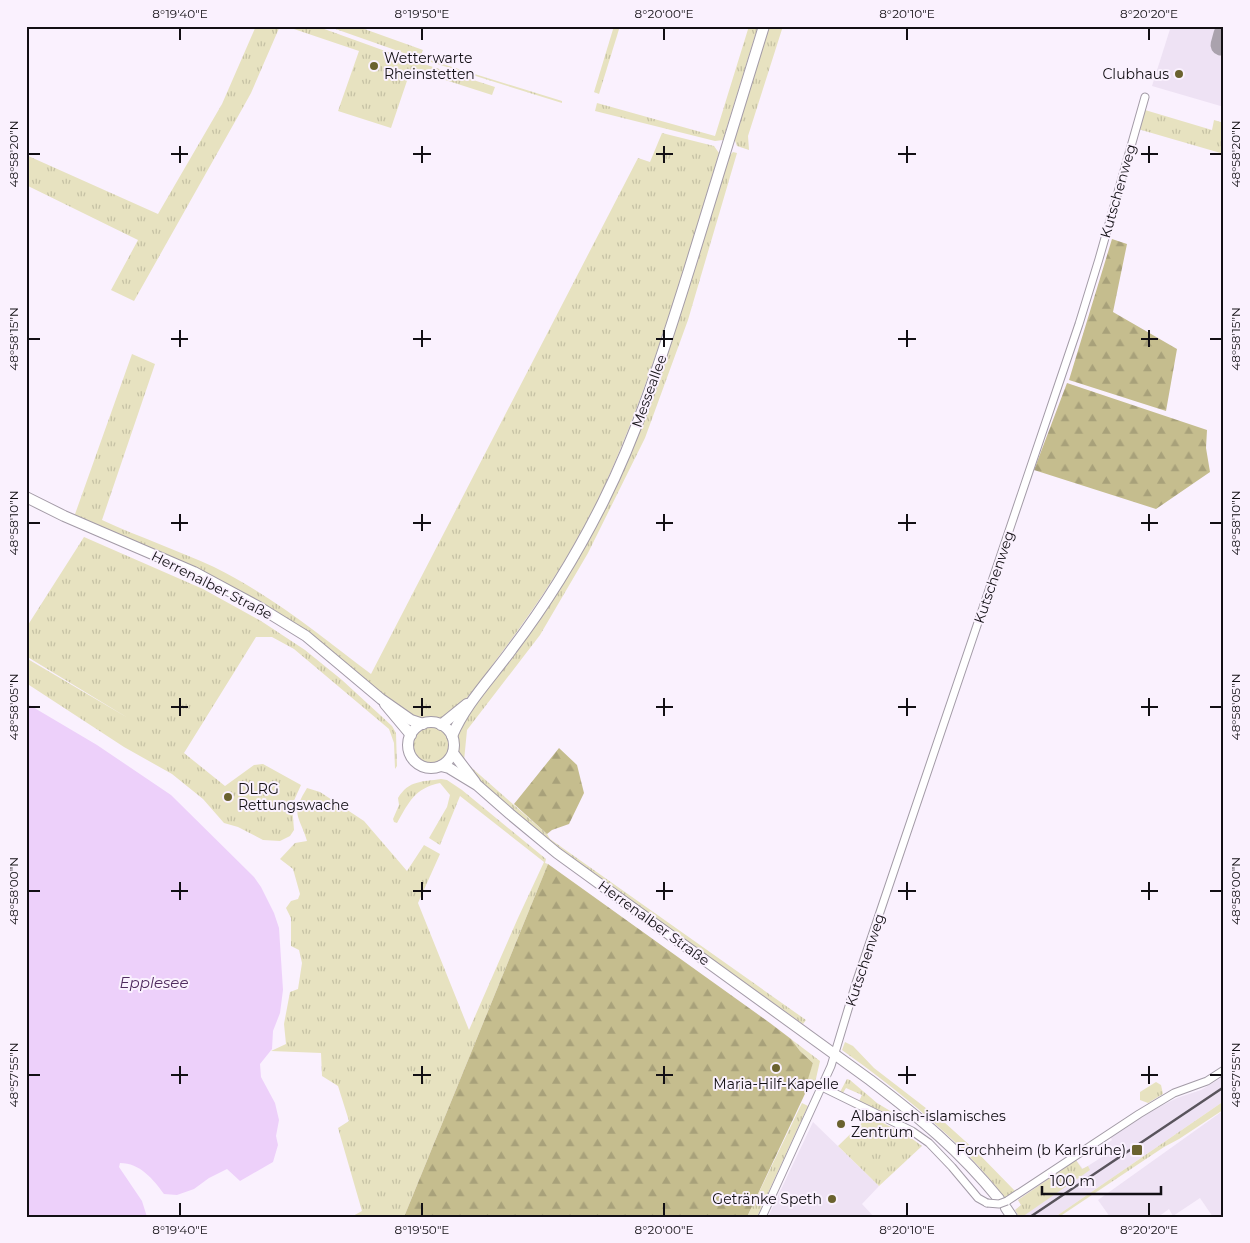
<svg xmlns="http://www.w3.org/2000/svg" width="1250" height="1243" font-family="Montserrat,sans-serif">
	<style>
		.built { fill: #eee2f4 }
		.grass { fill: url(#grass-tufts) }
		.forest { fill: url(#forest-firs) }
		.water { fill: #edd0fa }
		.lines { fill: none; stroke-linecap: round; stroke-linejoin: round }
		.taxiway { stroke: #aaa2ad; stroke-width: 21 }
		.street-casing { stroke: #a39ba7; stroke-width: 9 }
		.secondary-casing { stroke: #a39ba7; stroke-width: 12 }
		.street { stroke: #fff; stroke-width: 7 }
		.secondary { stroke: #fff; stroke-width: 10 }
		.rail { stroke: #59545c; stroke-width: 2.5 }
		.street-bridge-casing { stroke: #a39ba7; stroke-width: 9; stroke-linecap: butt }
		.street-bridge { stroke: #fff; stroke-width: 7 }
		.ticks { fill: none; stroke: #120f14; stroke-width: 2 }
		.poi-dot { fill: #6a622e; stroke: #faf1fe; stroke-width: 2 }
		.labels { text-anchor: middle; stroke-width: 4; stroke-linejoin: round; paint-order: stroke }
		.poi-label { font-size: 14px; fill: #120f14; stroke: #faf1fe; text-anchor: start }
		.street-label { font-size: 14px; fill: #120f14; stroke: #faf1fe }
		.water-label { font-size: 15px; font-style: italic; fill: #502c5f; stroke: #faf1fe }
		.neatline { fill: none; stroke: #120f14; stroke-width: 2 }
		.ticks-label { font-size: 12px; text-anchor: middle; fill: #120f14 }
	</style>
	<defs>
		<pattern id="grass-tufts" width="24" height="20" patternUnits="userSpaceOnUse" patternTransform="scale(1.25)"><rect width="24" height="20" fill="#e7e2c0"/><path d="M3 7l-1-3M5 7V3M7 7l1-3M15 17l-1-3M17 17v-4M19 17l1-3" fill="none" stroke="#c5c1a4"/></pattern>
		<pattern id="forest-firs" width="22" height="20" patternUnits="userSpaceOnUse" patternTransform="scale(1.25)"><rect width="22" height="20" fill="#c5bd8e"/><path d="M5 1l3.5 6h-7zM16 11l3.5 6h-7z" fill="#a8a17a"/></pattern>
	</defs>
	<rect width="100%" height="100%" fill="#faf1fe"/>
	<g class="built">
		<polygon points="1171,26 1224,26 1224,107 1152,86"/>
		<polygon points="1224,1076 1224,1101 1055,1217 1019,1217 1015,1210 1021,1205 1018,1200 1076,1160 1083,1169 1110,1152 1106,1144 1112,1140 1110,1136 1120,1130 1157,1108 1177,1098 1201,1090"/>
		<polygon points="1224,1110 1224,1217 1213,1217 1200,1198 1173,1216 1169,1209 1158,1217 1110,1217 1098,1200"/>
		<polygon points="813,1122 879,1186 862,1204 874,1217 768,1217"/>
	</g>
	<g class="grass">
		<polygon points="256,26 280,26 251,93 241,111 134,301 111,290 138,240 26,185 26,155 158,214 222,104"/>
		<polygon points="285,26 316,26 399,56 495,87 492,95 411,69 391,128 338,111 359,51"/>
		<polygon points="327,26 356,26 423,50 420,57 562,101 562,103 418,58"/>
		<polygon points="614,26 620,26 599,94 594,92"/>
		<polygon points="749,26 758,26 723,140 715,141 595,111 597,103 715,136"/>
		<polygon points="769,26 783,26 748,136 749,150 737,146 734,138"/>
		<polygon points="1145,110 1212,130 1214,120 1224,123 1224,154 1138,129"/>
		<path d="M662,133L714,146L719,153C685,264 653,378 605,485C578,544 541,600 502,652C491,667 460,711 445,718C435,723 419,718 408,715L294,624L74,517L132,354L155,364L102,520C139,537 177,550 214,567C271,595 321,636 371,674L638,158L650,162Z"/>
		<polygon points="733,152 737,153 688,320 645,438 588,553 540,635 467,730 464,761 547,834 550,839 806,1020 803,1024 612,888 536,830 465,768 458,756 457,733 465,718 517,652 574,566 593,530 650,404 676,327 729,156"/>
		<polygon points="84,537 203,589 261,621 305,650 342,680 392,726 396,733 397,766 395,769 394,743 389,729 294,649 272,637 256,637 184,753 225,786 254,765 263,764 301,785 292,805 294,830 290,836 280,841 263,840 238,827 224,823 203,799 172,774 124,747 26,683 26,658 128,718 26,656 26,628"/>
		<circle cx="431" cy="745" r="19"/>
		<path d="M441,779L447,780L462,790L546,859L545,863L548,864L404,1217H351L362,1211L338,1128L349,1121L338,1086L322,1076L321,1053L271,1051L286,1044L284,1024L290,992L298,989L302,963L299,950L291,946V918L286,908L291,901L298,899L300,894L293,869L280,859L295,843L307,841C299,814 290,816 307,788L320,792L364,821L407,871L424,845L440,854L418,903L469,1030L518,918L544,862L460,796L440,845L429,838L447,807L450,795L440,783C415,788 409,802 397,823L394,822L393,819L399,805L398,798C409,780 422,782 441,779Z"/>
		<polygon points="791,1039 820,1061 815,1083 807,1079 813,1063 800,1051"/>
		<path d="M845,1042L853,1046L874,1068L944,1122L975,1150L1015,1191L1005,1198C964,1143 898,1090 842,1050Z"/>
		<polygon points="847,1079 850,1080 877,1103 902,1118 903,1121 859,1101 862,1095 846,1088 843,1093 840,1092"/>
		<polygon points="1156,1082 1161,1085 1163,1094 1148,1103 1140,1100 1140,1092"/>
		<polygon points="1224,1101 1223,1110 1179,1139 1164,1147 1059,1217 1055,1217"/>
		<polygon points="802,1103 808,1106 757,1217 747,1217"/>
		<polygon points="869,1116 907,1135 922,1146 879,1186 838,1146"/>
		<polygon points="1076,1160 1082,1169 1088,1166 1090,1170 1022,1217 1019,1217 1015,1210 1021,1205 1018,1200"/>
	</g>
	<g class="forest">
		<polygon points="1112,239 1127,244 1113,312 1177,349 1166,411 1069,380"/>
		<polygon points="1067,383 1207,430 1206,448 1210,472 1156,509 1034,470"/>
		<polygon points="559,748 577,765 584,793 569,824 552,830 547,834 514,804"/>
		<polygon points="548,864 770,1023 791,1039 800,1051 813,1063 808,1079 811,1081 747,1217 404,1217"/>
	</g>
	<path class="water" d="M26,703L97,745L171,795L254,877L261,887L274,913L279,928L283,990L280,1013L273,1031L272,1049L260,1064L261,1077L275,1103L279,1120L276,1136L278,1145L273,1162L240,1181L227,1169L209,1178L194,1189L177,1195L164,1194C153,1179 140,1163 120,1163L119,1167L142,1201L147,1217H26Z"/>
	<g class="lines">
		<polyline class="taxiway" points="1221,45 1224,34"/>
		<defs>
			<g id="street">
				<polyline points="822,1087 912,1131 929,1143 952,1167 978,1198 987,1203"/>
				<polyline points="1007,1201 1139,1114 1174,1093 1207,1081 1224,1070"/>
				<polyline points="762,1217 831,1066 856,983 1079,324 1099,259 1145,97"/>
			</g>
			<g id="secondary">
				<polyline points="26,497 64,516 194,572 259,607 306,636 381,699 411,720 423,724"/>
				<polyline points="385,704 411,735"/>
				<circle cx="431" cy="745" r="23"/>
				<polyline points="441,725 467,704"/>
				<path d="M452,736C466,703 492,677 512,649C547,603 577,554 603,502C640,428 664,349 689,270C714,189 739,108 764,26"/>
				<polyline points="453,753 475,782"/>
				<path d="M441,766L449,768L477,785L510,814L557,853L870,1080C920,1118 959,1150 999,1199"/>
				<polyline points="1006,1208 1012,1217"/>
			</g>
		</defs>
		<use href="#street" class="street-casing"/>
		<use href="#secondary" class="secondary-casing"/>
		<use href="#street" class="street"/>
		<use href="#secondary" class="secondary"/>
		<polyline class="rail" points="1030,1217 1224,1087"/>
		<defs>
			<polyline id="street-bridge" points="987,1203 999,1204 1007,1201"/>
		</defs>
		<use href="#street-bridge" class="street-bridge-casing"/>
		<use href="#street-bridge" class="street-bridge"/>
	</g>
	<path class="ticks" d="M180,28V40M422,28V40M664,28V40M907,28V40M1149,28V40M180,146V163M422,146V163M664,146V163M907,146V163M1149,146V163M28,154H40M171,154H188M413,154H431M656,154H673M898,154H916M1141,154H1158M1210,154H1222M180,330V347M422,330V347M664,330V347M907,330V347M1149,330V347M28,339H40M171,339H188M413,339H431M656,339H673M898,339H916M1141,339H1158M1210,339H1222M180,514V531M422,514V531M664,514V531M907,514V531M1149,514V531M28,523H40M171,523H188M413,523H431M656,523H673M898,523H916M1141,523H1158M1210,523H1222M180,698V716M422,698V716M664,698V716M907,698V716M1149,698V716M28,707H40M171,707H188M413,707H431M656,707H673M898,707H916M1141,707H1158M1210,707H1222M180,882V900M422,882V900M664,882V900M907,882V900M1149,882V900M28,891H40M171,891H188M413,891H431M656,891H673M898,891H916M1141,891H1158M1210,891H1222M180,1066V1084M422,1066V1084M664,1066V1084M907,1066V1084M1149,1066V1084M28,1075H40M171,1075H188M413,1075H431M656,1075H673M898,1075H916M1141,1075H1158M1210,1075H1222M180,1203V1216M422,1203V1216M664,1203V1216M907,1203V1216M1149,1203V1216"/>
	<g class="poi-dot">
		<circle cx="374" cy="66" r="5"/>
		<circle cx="1179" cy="74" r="5"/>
		<circle cx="228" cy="797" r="5"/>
		<circle cx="776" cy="1068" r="5"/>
		<circle cx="841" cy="1124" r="5"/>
		<rect x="1131" y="1144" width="12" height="12" rx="2.5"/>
		<circle cx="832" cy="1199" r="5"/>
	</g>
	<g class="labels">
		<g class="poi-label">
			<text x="384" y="63">Wetterwarte<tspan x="384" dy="16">Rheinstetten</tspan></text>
			<text x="1169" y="79" text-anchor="end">Clubhaus</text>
			<text x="238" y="794">DLRG<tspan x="238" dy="16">Rettungswache</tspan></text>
			<text x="776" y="1089" text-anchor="middle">Maria-Hilf-Kapelle</text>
			<text x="851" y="1121">Albanisch-islamisches<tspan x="851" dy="16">Zentrum</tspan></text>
			<text x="1126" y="1155" text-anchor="end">Forchheim (b Karlsruhe)</text>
			<text x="822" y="1204" text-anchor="end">Getränke Speth</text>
		</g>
		<g class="street-label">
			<text transform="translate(1118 191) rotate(-74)" y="5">Kutschenweg</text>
			<text transform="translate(649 391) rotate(-70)" y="5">Messeallee</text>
			<text transform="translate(994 577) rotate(-71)" y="5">Kutschenweg</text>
			<text transform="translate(212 585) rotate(27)" y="5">Herrenalber Straße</text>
			<text transform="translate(654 923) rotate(36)" y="5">Herrenalber Straße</text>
			<text transform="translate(865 960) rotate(-72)" y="5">Kutschenweg</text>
		</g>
		<g class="water-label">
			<text x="154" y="988">Epplesee</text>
		</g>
	</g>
	<rect width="1250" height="1243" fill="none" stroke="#faf1fe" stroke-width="55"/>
	<path d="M1042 1186v8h119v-8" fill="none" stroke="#120f14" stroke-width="2.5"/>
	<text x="1050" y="1186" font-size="15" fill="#120f14" stroke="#faf1fe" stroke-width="4" paint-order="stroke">100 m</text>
	<rect x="28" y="28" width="1194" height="1188" class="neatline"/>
	<g class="ticks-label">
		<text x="180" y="18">8°19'40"E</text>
		<text x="422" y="18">8°19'50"E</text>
		<text x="664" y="18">8°20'00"E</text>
		<text x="907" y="18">8°20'10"E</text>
		<text x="1149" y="18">8°20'20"E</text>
		<text transform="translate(14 154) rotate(-90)" y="4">48°58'20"N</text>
		<text transform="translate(1236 154) rotate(-90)" y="4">48°58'20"N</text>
		<text transform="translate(14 339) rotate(-90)" y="4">48°58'15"N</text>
		<text transform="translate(1236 339) rotate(-90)" y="4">48°58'15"N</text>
		<text transform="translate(14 523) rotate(-90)" y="4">48°58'10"N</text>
		<text transform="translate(1236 523) rotate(-90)" y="4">48°58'10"N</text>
		<text transform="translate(14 707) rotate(-90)" y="4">48°58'05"N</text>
		<text transform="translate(1236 707) rotate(-90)" y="4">48°58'05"N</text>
		<text transform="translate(14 891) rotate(-90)" y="4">48°58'00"N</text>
		<text transform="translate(1236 891) rotate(-90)" y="4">48°58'00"N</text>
		<text transform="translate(14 1075) rotate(-90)" y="4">48°57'55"N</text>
		<text transform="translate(1236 1075) rotate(-90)" y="4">48°57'55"N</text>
		<text x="180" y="1234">8°19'40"E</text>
		<text x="422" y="1234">8°19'50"E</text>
		<text x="664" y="1234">8°20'00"E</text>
		<text x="907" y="1234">8°20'10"E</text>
		<text x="1149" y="1234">8°20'20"E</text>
	</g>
</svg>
